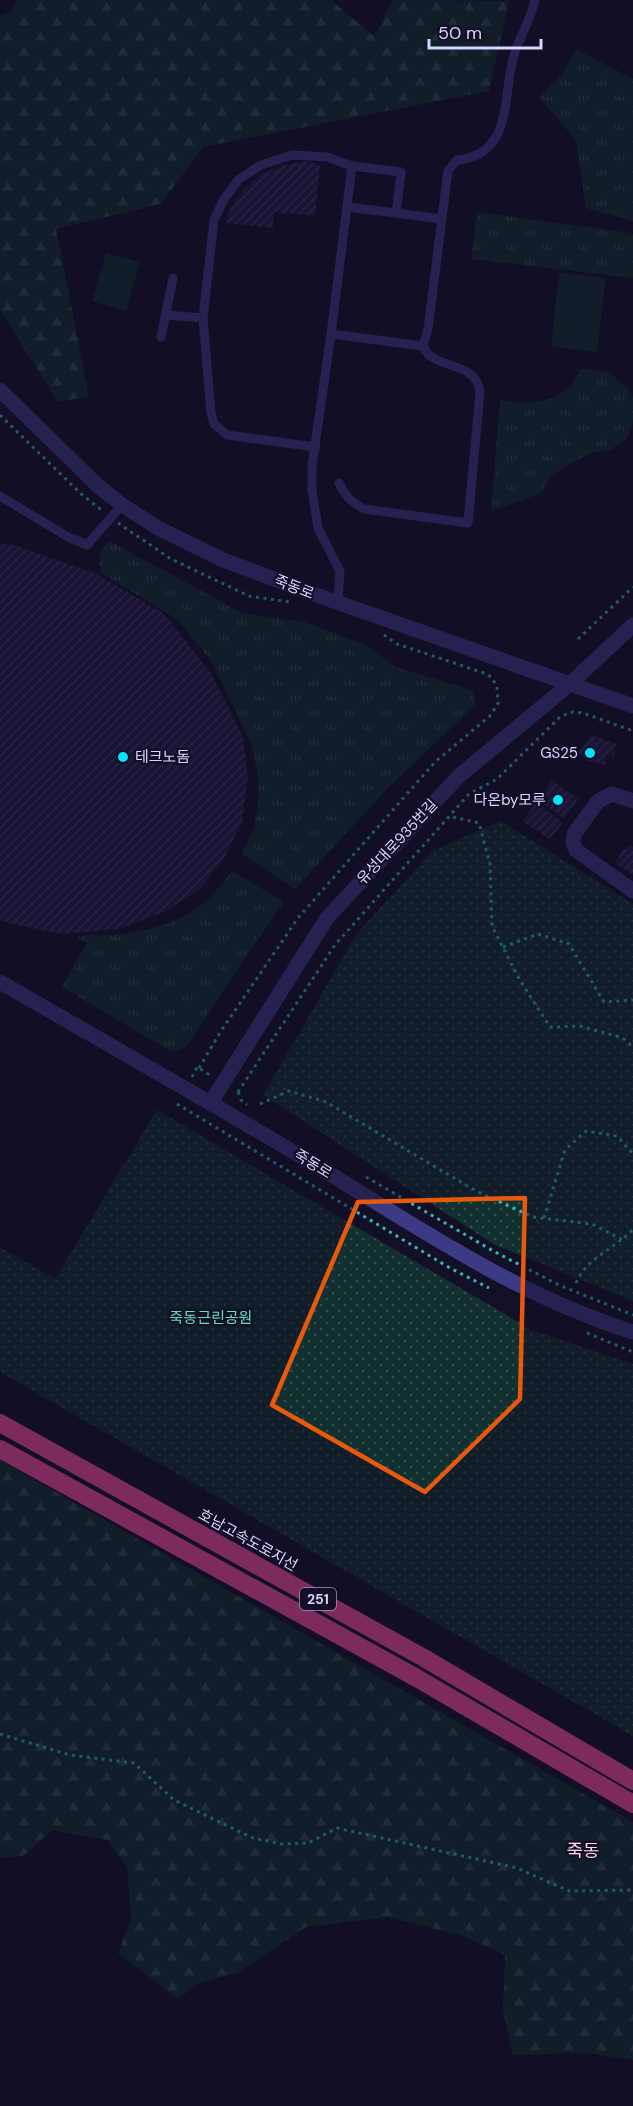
<svg xmlns="http://www.w3.org/2000/svg" width="633" height="2106" font-family="'DM Sans','Noto Sans KR',sans-serif">
	<style>
		.grass { fill: url(#grass-tufts) }
		.forest { fill: url(#forest-firs) }
		.park { fill: url(#park-dots) }
		.pitch { fill: #12302f }
		.building { fill: url(#building-hatch) }
		.lines { fill: none; stroke-linecap: round; stroke-linejoin: round }
		.path { stroke: #2fb8b0; stroke-width: 3; stroke-dasharray: 3 4.5; stroke-linecap: butt }
		.service { stroke: #3d3a85; stroke-width: 9 }
		.minor { stroke: #3d3a85; stroke-width: 15 }
		.tertiary { stroke: #3d3a85; stroke-width: 15 }
		.motorway { stroke: #ff4fa3; stroke-width: 18 }
		.marked { fill: none; stroke: #e8590c; stroke-width: 4.5; stroke-linejoin: round }
		.poi-dot { fill: #00e5ff; stroke: #130f26; stroke-width: 2 }
		.labels { text-anchor: middle; stroke-width: 4.5; stroke-linejoin: round; paint-order: stroke }
		.shield { fill: #130f26; stroke: #9e99be; stroke-width: 1.5 }
		.shield-label { font-size: 14px; font-weight: bold; fill: #d9d4ff }
		.street-label { font-size: 15px; fill: #d9d4ff; stroke: #130f26 }
		.poi-label { font-size: 15px; fill: #d9d4ff; stroke: #130f26; text-anchor: end }
		.park-label { font-size: 15px; fill: #5fe0c0; stroke: #130f26 }
		.quarter-label { font-size: 18px; fill: #ffd6f0; stroke: #130f26 }
	</style>
	<defs>
		<pattern id="grass-tufts" width="24" height="20" patternUnits="userSpaceOnUse" patternTransform="scale(1.5)"><rect width="24" height="20" fill="#12302f"/><path d="M3 7l-1-3M5 7V3M7 7l1-3M15 17l-1-3M17 17v-4M19 17l1-3" fill="none" stroke="#344d4e"/></pattern>
		<pattern id="forest-firs" width="22" height="20" patternUnits="userSpaceOnUse" patternTransform="scale(1.5)"><rect width="22" height="20" fill="#12302f"/><path d="M5 1l3.5 6h-7zM16 11l3.5 6h-7z" fill="#344d4e"/></pattern>
		<pattern id="park-dots" width="8" height="8" patternUnits="userSpaceOnUse" patternTransform="scale(1.5)"><rect width="8" height="8" fill="#12302f"/><path d="M2 2h.1M6 6h.1" fill="none" stroke="#344d4e" stroke-width="1.8" stroke-linecap="round"/></pattern>
		<pattern id="building-hatch" width="6" height="6" patternUnits="userSpaceOnUse" patternTransform="scale(1.5)"><rect width="6" height="6" fill="#241b47"/><path d="M-1 1l2-2M0 6l6-6M5 7l2-2" fill="none" stroke="#433b63"/></pattern>
	</defs>
	<rect width="100%" height="100%" fill="#130f26"/>
	<g class="grass">
		<polygon points="577,50 633,79 633,221 586,208 576,140 539,97 562,73"/>
		<polygon points="477,212 631,233 633,236 633,278 471,259"/>
		<path d="M581,369L609,372L630,391L633,398V422L627,438L610,450L592,452L553,474L541,493L491,511L500,400C534,406 564,404 581,369Z"/>
		<path d="M109,541L242,613L304,622L368,646L395,667L472,690L476,704L385,791L295,889L242,854L254,828L258,803V775L252,746L232,703L211,661L178,620L103,574C97,560 98,552 109,541Z"/>
		<path d="M232,871L284,902L250,950L187,1046L172,1052L62,987L87,943L77,937C93,934 108,936 123,934C146,931 174,924 193,911C208,901 221,886 232,871Z"/>
	</g>
	<g class="forest">
		<polygon points="18,0 331,0 374,36 393,0 509,1 489,91 203,147 161,204 56,229 89,396 58,402 0,310 0,15 11,12"/>
		<polygon points="0,1460 633,1822 633,2060 588,2053 513,2055 503,2010 505,1955 460,1935 387,1917 306,1927 239,1972 199,1983 178,1999 118,1953 131,1919 127,1867 108,1840 52,1830 23,1856 0,1858"/>
	</g>
	<g class="park">
		<polygon points="501,821 633,904 633,1301 495,1245 263,1095 356,935 432,851"/>
		<polygon points="157,1110 532,1330 633,1364 633,1736 0,1372 0,1247 55,1279"/>
	</g>
	<g class="pitch">
		<polygon points="106,253 140,262 126,311 92,301"/>
		<polygon points="559,273 606,278 597,352 551,346"/>
	</g>
	<g class="building">
		<polygon points="306,161 320,165 315,216 274,212 273,228 225,223 231,207 244,189 261,174 285,165"/>
		<polygon points="0,544 14,545 97,574 164,614 211,673 243,737 248,778 242,821 226,855 202,887 165,912 118,929 61,934 0,921"/>
		<polygon points="591,735 617,744 614,756 608,754 605,765 588,761 578,753"/>
		<polygon points="552,780 578,799 564,819 538,800"/>
		<polygon points="536,803 563,822 550,840 523,821"/>
		<polygon points="630,845 633,847 633,875 615,863 624,848 627,850"/>
	</g>
	<g class="lines">
		<g class="path">
			<polyline points="0,415 80,493 104,512"/>
			<polyline points="118,523 171,559 249,596 290,602"/>
			<polyline points="578,639 633,587"/>
			<polyline points="453,817 479,823 490,864 492,926 519,979 550,1027 580,1026 623,1038 633,1047"/>
			<polyline points="503,947 538,934 569,944 604,1002 633,1000"/>
			<polyline points="199,1068 221,1031 298,918 435,762 491,715 498,703 497,686 491,677 484,673 397,644 384,635"/>
			<polyline points="192,1077 197,1067 210,1075"/>
			<polyline points="238,1092 335,945 469,794 497,779 561,716 573,712 583,713 633,731"/>
			<polyline points="238,1092 241,1100 247,1105"/>
			<polyline points="177,1104 450,1268 489,1288"/>
			<polyline points="260,1104 289,1091 326,1102 476,1191 533,1217 592,1224 623,1240"/>
			<polyline points="366,1177 495,1252 559,1285 633,1315"/>
			<polyline points="544,1218 565,1150 586,1131 617,1136 633,1154"/>
			<path d="M576,1283C588,1256 614,1250 633,1229"/>
			<polyline points="587,1333 633,1352"/>
			<polyline points="0,1734 70,1755 134,1763 174,1800 253,1838 282,1844 308,1843 337,1828 517,1868 569,1891 633,1890"/>
		</g>
		<g class="service">
			<polyline points="347,207 396,213"/>
			<polyline points="166,315 203,318"/>
			<polyline points="331,334 352,166"/>
			<polyline points="161,337 173,278"/>
			<path d="M423,346L428,329L448,171L457,160C516,155 501,92 515,52C521,34 531,19 535,0"/>
			<polyline points="316,447 227,435 214,424 211,413 203,318 214,220 224,199 239,179 261,165 292,155 327,157 352,166 401,172 396,213 441,219"/>
			<polyline points="0,496 68,537 87,545 122,505"/>
			<path d="M338,603L340,571L318,528L312,490V466L331,334L423,346C425,350 428,355 432,357C450,369 476,365 480,392L468,523L364,509C352,503 344,495 339,483"/>
		</g>
		<g class="minor">
			<polyline points="0,390 97,485 122,505 158,528 221,559 322,597 633,706"/>
			<polyline points="633,801 612,794 598,801 574,834 573,843 576,850 633,891"/>
			<polyline points="211,1102 327,918 459,776 571,683 633,625"/>
		</g>
		<path class="tertiary" d="M0,982C106,1043 212,1103 317,1166C419,1228 518,1296 633,1332"/>
		<g class="motorway">
			<polyline points="0,1423 424,1658 633,1781"/>
			<polyline points="0,1449 415,1677 633,1804"/>
		</g>
	</g>
	<path d="M0 0H633V2106H0ZM525,1198L520,1399L425,1492L272,1405L358,1202Z" fill="#130f26" fill-opacity=".55" fill-rule="evenodd"/>
	<path class="marked" d="M525,1198L520,1399L425,1492L272,1405L358,1202Z"/>
	<g class="poi-dot">
		<circle cx="590" cy="753" r="6"/>
		<circle cx="123" cy="757" r="6"/>
		<circle cx="558" cy="800" r="6"/>
	</g>
	<g class="labels">
		<rect class="shield" x="300" y="1588" width="36" height="22" rx="4.5"/>
		<g class="shield-label">
			<text x="318" y="1604">251</text>
		</g>
		<g class="street-label">
			<text transform="translate(294 587) rotate(21)" y="5">죽동로</text>
			<text transform="translate(397 842) rotate(-47)" y="5">유성대로935번길</text>
			<text transform="translate(313 1164) rotate(31)" y="5">죽동로</text>
			<text transform="translate(248 1540) rotate(29)" y="5">호남고속도로지선</text>
		</g>
		<g class="poi-label">
			<text x="578" y="758">GS25</text>
			<text x="135" y="762" text-anchor="start">테크노돔</text>
			<text x="546" y="805">다온by모루</text>
		</g>
		<g class="park-label">
			<text x="211" y="1323">죽동근린공원</text>
		</g>
		<g class="quarter-label">
			<text x="583" y="1857">죽동</text>
		</g>
	</g>
	<path d="M429 39v9h112v-9" fill="none" stroke="#d9d4ff" stroke-width="3"/>
	<text x="438" y="39" font-size="18" fill="#d9d4ff" stroke="#130f26" stroke-width="4.5" paint-order="stroke">50 m</text>
</svg>
